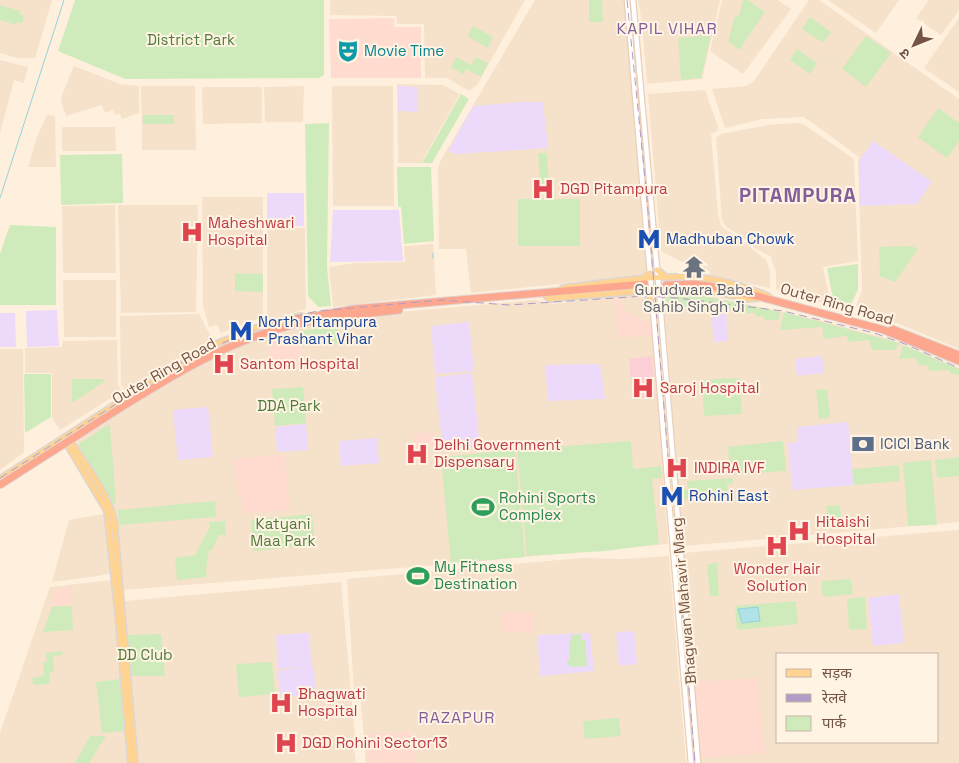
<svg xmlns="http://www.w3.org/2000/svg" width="959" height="763" font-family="'Space Grotesk','Noto Sans Devanagari',sans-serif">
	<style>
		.residential { fill: #f6e1cb; fill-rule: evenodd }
		.commercial { fill: #ffdccf }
		.education { fill: #eddafa }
		.medical { fill: #fccfd6 }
		.green { fill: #d0ebbb }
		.water { fill: #b1e2e8; stroke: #96d2da }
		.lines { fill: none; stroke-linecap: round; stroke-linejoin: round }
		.stream { stroke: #96d2da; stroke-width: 1 }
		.secondary-casing { stroke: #e9ceb8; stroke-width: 7 }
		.primary-casing { stroke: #ded6d2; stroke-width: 8 }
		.highway-casing { stroke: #ded6d2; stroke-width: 9 }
		.secondary { stroke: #fff; stroke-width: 4.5 }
		.primary { stroke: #ffd392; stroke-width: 5 }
		.highway { stroke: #fda88e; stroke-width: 7 }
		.rail { stroke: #b19cc6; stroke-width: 1; stroke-dasharray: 8 5; stroke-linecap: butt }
		.highway-bridge-casing { stroke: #ded6d2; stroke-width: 9; stroke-linecap: butt }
		.highway-bridge { stroke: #fda88e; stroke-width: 7 }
		.labels { text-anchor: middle; stroke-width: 4; stroke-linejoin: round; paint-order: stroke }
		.park-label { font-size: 15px; fill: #517b3b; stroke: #fff4e4 }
		.culture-label { font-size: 15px; fill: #0d838f; stroke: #fff4e4; text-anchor: start }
		.health-label { font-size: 15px; fill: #be3a42; stroke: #fff4e4; text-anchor: start }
		.transit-label { font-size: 15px; fill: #164399; stroke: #fff4e4; text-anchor: start }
		.worship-label { font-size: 15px; fill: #5b616d; stroke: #fff4e4 }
		.street-label { font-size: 15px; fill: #745444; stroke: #fff4e4 }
		.service-label { font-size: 15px; fill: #4e5e75; stroke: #fff4e4; text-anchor: start }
		.leisure-label { font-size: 15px; fill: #27864d; stroke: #fff4e4; text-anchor: start }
		.neighbourhood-label { font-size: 16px; letter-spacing: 1px; fill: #835f99; stroke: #fff4e4 }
		.district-label { font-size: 20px; font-weight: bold; letter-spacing: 1px; fill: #835f99; stroke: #fff4e4 }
	</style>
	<rect width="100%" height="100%" fill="#fef0dd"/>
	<g class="residential">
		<polygon points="0,0 52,0 35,58 17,58 0,53"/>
		<polygon points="330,0 525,0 477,85 469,91 447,78 425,78 424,24 397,24 396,16 330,15"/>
		<polygon points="535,0 624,0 648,272 646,275 471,293 466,249 439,249 438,168 441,160"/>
		<polygon points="638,0 720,0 702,79 647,84 642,23"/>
		<polygon points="722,0 778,0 791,9 743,74 710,51"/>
		<polygon points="809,0 819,0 959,99 959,349 856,306 862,290 858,161 859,157 814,124 803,117 762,119 725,128 712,89 746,86 754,81"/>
		<polygon points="828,0 899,0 876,33"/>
		<polygon points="929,0 959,0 959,10 941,35 916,18"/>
		<polygon points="959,18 959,92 924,68"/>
		<polygon points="0,60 28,67 24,83 14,80 0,133"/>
		<polygon points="74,66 120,84 139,86 139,113 122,119 120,114 115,115 113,110 105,113 102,105 66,116 61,101 62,95"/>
		<polygon points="397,84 443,85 460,94 421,163 398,163"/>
		<polygon points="141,86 195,86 196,150 142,150"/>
		<polygon points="304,86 303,122 265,122 264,87"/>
		<polygon points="332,86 393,86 394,206 333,206"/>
		<polygon points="202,87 262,87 262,123 203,124"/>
		<polygon points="705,90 719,130 711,134 718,214 721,226 740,239 766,260 770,271 770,288 705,274 661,251 648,94"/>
		<polygon points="47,115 55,116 56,167 28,167 37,137"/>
		<polygon points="797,123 803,124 854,159 858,261 823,267 831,305 776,289 776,272 770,256 755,248 740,235 726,227 722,220 716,138 721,134 768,125"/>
		<polygon points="62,127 115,127 116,151 62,151"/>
		<polygon points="202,197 263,197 263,317 221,333 217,325 209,327 203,306"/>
		<polygon points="115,205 116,273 63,273 62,206"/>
		<polygon points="118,205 198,205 196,312 121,313"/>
		<polygon points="267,228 305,228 306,309 267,320"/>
		<polygon points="433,244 436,295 333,307 329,267 355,263 405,262 404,246"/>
		<polygon points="63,280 116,280 116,337 64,337"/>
		<polygon points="641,293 648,299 651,304 668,544 438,565 123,590 115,512 77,449 77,441 174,379 205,362 247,343 311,325 365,315 535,300 553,304"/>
		<polygon points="679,294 705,295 822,321 892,340 959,368 959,522 683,546 664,304 665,297 669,295"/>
		<polygon points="199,314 212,339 125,391 121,384 120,316"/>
		<polygon points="117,340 118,385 122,391 60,430 52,418 52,373 25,373 25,348 62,347 63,341"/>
		<polygon points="0,349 23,349 24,452 0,470"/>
		<polygon points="105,514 111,574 52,582 69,520"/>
		<path d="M959,530V763H700L683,553ZM778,654H938V742H778Z"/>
		<polygon points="669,556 686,763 366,763 360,692 354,692 347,579 582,558 625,559"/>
		<polygon points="112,580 114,602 341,582 356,748 354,749 356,763 0,763 0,733 50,587"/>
	</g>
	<g class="commercial">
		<polygon points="394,18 395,27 421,27 421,78 331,78 329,19"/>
		<polygon points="615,298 620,298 625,311 651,324 652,335 618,338"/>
		<polygon points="298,332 302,367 269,370 269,340"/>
		<polygon points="433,432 434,445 414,447 413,434"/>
		<polygon points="285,454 290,510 243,514 242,496 238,496 234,459"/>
		<polygon points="70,588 71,604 50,606 56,589"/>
		<polygon points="533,612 534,632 503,632 501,613"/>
		<polygon points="757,678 765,753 698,759 693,682"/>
		<polygon points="412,731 415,763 369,763 367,735"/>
	</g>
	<g class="education">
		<polygon points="398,86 418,87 417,112 398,111"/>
		<polygon points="521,102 543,102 548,148 456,154 448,151 473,106"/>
		<polygon points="873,141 932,182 917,204 859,206 859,161"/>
		<polygon points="267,193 304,193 304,226 267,227"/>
		<polygon points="333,210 399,210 403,261 330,262"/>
		<polygon points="57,310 59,346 27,347 26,311"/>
		<polygon points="0,313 15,313 16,347 0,347"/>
		<polygon points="726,313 728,341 714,342 711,314"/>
		<polygon points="469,322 474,371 435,374 431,326"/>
		<polygon points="822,356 824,373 797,376 795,359"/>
		<polygon points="600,364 605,399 548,401 545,365"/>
		<polygon points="472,373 480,447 443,451 435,377"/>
		<polygon points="208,407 213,457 178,460 173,410"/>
		<polygon points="848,422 854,485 792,490 788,443 798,442 797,427"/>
		<polygon points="306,424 308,450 277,452 275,427"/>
		<polygon points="377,438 379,463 341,466 339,441"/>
		<polygon points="899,594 904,643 873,646 868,598"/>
		<polygon points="634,631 637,664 619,666 616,632"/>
		<polygon points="309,633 312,667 314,667 316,695 281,697 277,671 306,667 278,669 276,635"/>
		<polygon points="590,633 594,671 540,676 537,635"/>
	</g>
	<polygon class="medical" points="652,356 655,398 633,398 629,359"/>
	<g class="green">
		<polygon points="75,0 324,0 324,75 319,78 125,79 58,51"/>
		<polygon points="589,0 602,0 603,22 589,22"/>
		<polygon points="743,0 748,0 765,12 739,50 728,41 735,16 739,16"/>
		<polygon points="0,5 21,11 20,14 24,16 22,23 17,22 16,25 0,20"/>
		<polygon points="810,17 831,32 823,43 802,29"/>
		<polygon points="473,26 493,37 488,48 467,36"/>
		<polygon points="711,35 701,78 681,80 678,38"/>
		<polygon points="866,36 891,53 866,87 842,69"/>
		<polygon points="797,49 817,63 810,74 790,60"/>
		<polygon points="456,57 471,65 476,57 488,63 481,77 466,69 463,74 451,67"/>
		<polygon points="461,94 469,99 432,163 422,163"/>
		<polygon points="938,108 959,123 959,141 947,158 918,137"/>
		<rect x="143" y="115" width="31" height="9"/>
		<polygon points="329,123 327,267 331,306 318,307 308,296 305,124"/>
		<polygon points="538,153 547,153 549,186 540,187"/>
		<polygon points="122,154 123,203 61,205 60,155"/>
		<polygon points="397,167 431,167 434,241 404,244 401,207 398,207"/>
		<rect x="518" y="199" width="62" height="47"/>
		<polygon points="10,225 56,227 56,305 0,305 0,254"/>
		<polygon points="911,246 918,249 895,282 880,276 879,247"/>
		<polygon points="858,264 858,290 851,304 833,299 827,268"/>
		<polygon points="235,273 263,274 263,292 235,291"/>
		<polygon points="679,295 705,296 781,312 778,320 765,320 763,316 756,317 755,313 738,313 737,309 701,311 700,306 683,308 683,305 665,306 667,296"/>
		<polygon points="784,312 899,343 896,350 872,350 869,340 848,342 847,336 824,339 822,327 780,330"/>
		<polygon points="338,325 339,343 303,346 302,331"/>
		<polygon points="903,345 959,369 959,375 951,374 949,370 929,371 928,365 919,366 916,358 899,359"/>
		<polygon points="24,374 51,374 51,417 25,433"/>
		<polygon points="739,378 742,414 704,416 702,380"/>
		<polygon points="72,379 104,379 104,382 72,403"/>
		<polygon points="303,387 306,423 275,426 272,389"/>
		<polygon points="827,389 830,418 819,419 816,390"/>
		<polygon points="109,424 110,426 116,503 113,504 79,448 79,444"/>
		<polygon points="631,441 633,469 661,466 662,478 652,479 659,544 605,551 527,556 517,450"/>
		<polygon points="783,441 786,471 730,475 728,447"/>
		<polygon points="515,450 525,557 451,563 441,457"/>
		<polygon points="959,457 959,476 937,478 935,460"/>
		<polygon points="931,460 937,525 908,526 903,463"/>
		<polygon points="899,465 900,481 854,485 852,469"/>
		<polygon points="733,478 733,483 727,484 728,495 681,500 680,490 688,489 687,481"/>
		<polygon points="215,501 216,517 119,525 118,510"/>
		<polygon points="840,505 842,528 828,529 826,506"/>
		<polygon points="312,514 315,545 254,551 251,520"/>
		<polygon points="225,521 226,535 219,535 213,549 209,551 206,569 207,577 177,580 175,558 195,555 210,527 209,522"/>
		<polygon points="717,562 719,596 710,596 707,565"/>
		<polygon points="851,579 853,594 823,597 821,581"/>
		<polygon points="865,597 867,629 849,630 847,599"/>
		<polygon points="796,601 798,624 737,630 735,606"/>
		<polygon points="72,606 73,630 43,632 52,607"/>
		<polygon points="161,634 165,676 128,676 125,635"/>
		<polygon points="581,634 582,640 585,640 587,666 571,667 571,665 567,666 567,660 570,659 569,641 571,640 571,635"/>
		<polygon points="62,651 63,655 53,656 54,672 49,673 50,684 33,685 32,678 44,676 43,662 47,662 46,653"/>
		<polygon points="272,662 275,694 239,697 236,664"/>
		<polygon points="120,679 124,731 102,733 96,682"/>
		<polygon points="619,718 621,736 585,739 583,721"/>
		<polygon points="90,736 106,736 89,763 75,763"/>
	</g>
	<polygon class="water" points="758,607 760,621 742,623 738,609"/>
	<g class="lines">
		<g class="stream">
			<polyline points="0,198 64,0"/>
			<polyline points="433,253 433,258"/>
		</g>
		<defs>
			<g id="secondary">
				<polyline points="627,0 691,763"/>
				<polyline points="633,0 660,302 698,763"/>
			</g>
			<g id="primary">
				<polyline points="657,270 666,277"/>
				<polyline points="643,279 650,273"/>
				<polyline points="693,287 748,299 758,298"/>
				<path d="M563,288C606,283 650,275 693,277C719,279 744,286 768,296"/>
				<polyline points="643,291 650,296 652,302"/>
				<polyline points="688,292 694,287"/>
				<polyline points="547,297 550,299 555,298 679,288"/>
				<path d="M71,442C86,466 107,492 114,520L135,763"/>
				<polyline points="67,444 107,511 118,614 131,763"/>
				<polyline points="0,479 130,395 216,344 266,324 301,316"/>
			</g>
			<g id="highway">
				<polyline points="666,285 694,284 716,287 761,297 884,330 959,361"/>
				<polyline points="299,319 354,309 645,284"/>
				<polyline points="301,323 337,317 399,310"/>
				<polyline points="892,329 959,355"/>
			</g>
		</defs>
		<use href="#secondary" class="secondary-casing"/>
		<use href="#primary" class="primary-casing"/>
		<use href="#highway" class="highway-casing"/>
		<use href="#secondary" class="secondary"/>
		<use href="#primary" class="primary"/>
		<use href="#highway" class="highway"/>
		<g class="rail">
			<polyline points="627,0 647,199 669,469"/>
			<polyline points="0,478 174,367 204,351 263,326 291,317 318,311 442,300 509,305 645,296 677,298 783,311 874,333 905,344 959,368"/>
			<polyline points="676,532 695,763"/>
		</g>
		<defs>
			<path id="highway-bridge" d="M0,485C35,462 71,440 106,417C168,378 229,339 301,323"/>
		</defs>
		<use href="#highway-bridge" class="highway-bridge-casing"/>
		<use href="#highway-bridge" class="highway-bridge"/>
	</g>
	<defs>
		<symbol id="theatre-bare" viewBox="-9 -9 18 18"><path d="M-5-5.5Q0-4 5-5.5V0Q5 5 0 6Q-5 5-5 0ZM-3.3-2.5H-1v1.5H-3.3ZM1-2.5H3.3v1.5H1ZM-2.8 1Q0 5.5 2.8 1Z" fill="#0f9aa8" stroke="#fff4e4" stroke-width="2.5" paint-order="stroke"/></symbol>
		<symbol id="hospital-bare" viewBox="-9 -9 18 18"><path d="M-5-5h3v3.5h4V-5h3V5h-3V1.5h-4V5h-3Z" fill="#e0444e" stroke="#fff4e4" stroke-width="2.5" paint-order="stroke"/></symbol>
		<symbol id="metro-bare" viewBox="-9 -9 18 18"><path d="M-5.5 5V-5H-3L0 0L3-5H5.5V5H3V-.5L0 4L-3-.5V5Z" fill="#1a4fb4" stroke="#fff4e4" stroke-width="2.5" paint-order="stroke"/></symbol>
		<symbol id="temple-bare" viewBox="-9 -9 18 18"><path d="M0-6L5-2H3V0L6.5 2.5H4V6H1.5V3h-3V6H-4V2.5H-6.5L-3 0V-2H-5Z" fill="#6b7280" stroke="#fff4e4" stroke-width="2.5" paint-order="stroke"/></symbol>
		<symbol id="bank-bare" viewBox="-9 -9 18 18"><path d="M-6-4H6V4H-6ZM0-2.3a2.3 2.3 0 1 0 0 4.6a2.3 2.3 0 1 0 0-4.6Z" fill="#5c6f8a" stroke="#fff4e4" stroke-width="2.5" paint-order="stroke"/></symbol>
		<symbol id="stadium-bare" viewBox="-9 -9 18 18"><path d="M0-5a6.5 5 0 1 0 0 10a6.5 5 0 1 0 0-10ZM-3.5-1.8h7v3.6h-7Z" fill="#2e9e5b" stroke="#fff4e4" stroke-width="2.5" paint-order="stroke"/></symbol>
	</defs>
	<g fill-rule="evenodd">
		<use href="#theatre-bare" x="332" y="35" width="32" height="32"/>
		<use href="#hospital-bare" x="527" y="173" width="32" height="32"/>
		<use href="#hospital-bare" x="176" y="216" width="32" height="32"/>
		<use href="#metro-bare" x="633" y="223" width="32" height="32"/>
		<use href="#temple-bare" x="678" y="251" width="32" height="32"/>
		<use href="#metro-bare" x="225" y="315" width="32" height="32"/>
		<use href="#hospital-bare" x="208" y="348" width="32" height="32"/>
		<use href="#hospital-bare" x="627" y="372" width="32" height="32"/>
		<use href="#bank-bare" x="847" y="428" width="32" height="32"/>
		<use href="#hospital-bare" x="401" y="438" width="32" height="32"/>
		<use href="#hospital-bare" x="661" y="452" width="32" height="32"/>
		<use href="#metro-bare" x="656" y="480" width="32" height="32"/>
		<use href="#stadium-bare" x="467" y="491" width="32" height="32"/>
		<use href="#hospital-bare" x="783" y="515" width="32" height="32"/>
		<use href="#hospital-bare" x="761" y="530" width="32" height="32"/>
		<use href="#stadium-bare" x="402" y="560" width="32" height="32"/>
		<use href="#hospital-bare" x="265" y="687" width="32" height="32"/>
		<use href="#hospital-bare" x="270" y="727" width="32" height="32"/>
	</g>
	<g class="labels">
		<g class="park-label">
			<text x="191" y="45">District Park</text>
			<text x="289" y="411">DDA Park</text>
			<text x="283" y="529">Katyani<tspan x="283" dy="17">Maa Park</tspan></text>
			<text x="145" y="660">DD Club</text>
		</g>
		<g class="culture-label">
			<text x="364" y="56">Movie Time</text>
		</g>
		<g class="health-label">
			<text x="560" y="194">DGD Pitampura</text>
			<text x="208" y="228">Maheshwari<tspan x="208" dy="17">Hospital</tspan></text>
			<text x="240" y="369">Santom Hospital</text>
			<text x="660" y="393">Saroj Hospital</text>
			<text x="434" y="450">Delhi Government<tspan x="434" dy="17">Dispensary</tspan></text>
			<text x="694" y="473">INDIRA IVF</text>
			<text x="816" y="527">Hitaishi<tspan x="816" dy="17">Hospital</tspan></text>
			<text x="777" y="574" text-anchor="middle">Wonder Hair<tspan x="777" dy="17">Solution</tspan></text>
			<text x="298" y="699">Bhagwati<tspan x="298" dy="17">Hospital</tspan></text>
			<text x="302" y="748">DGD Rohini Sector13</text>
		</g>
		<g class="transit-label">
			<text x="666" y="244">Madhuban Chowk</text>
			<text x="258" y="327">North Pitampura<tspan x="258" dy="17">- Prashant Vihar</tspan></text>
			<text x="689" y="501">Rohini East</text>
		</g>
		<g class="worship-label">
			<text x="694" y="295">Gurudwara Baba<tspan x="694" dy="17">Sahib Singh Ji</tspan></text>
		</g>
		<g class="street-label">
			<text transform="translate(837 304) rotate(16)" y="5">Outer Ring Road</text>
			<text transform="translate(164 371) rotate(-30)" y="5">Outer Ring Road</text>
			<text transform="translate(684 601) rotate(-95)" y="5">Bhagwan Mahavir Marg</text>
		</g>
		<g class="service-label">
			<text x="880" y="449">ICICI Bank</text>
		</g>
		<g class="leisure-label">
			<text x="499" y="503">Rohini Sports<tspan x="499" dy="17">Complex</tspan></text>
			<text x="434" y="572">My Fitness<tspan x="434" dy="17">Destination</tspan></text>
		</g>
		<g class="neighbourhood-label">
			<text x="667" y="34">KAPIL VIHAR</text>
			<text x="457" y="723">RAZAPUR</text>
		</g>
		<g class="district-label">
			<text x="798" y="202">PITAMPURA</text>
		</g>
	</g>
	<rect x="776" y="653" width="162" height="90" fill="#fff4e4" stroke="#c7b4a4"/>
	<rect x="786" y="669" width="25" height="8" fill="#ffd392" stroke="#c7b4a4"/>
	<text x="822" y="678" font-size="15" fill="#745444">सड़क</text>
	<rect x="786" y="694" width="25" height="8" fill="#b19cc6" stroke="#c7b4a4"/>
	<text x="822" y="703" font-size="15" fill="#745444">रेलवे</text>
	<rect x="786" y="716" width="25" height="15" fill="#d0ebbb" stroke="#c7b4a4"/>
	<text x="822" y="728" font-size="15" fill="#745444">पार्क</text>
	<g transform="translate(914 45) rotate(227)" stroke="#fff4e4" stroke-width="4" paint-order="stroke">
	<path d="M0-4L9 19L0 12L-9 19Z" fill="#745444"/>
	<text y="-8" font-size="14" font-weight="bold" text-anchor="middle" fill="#745444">उ</text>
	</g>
</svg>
